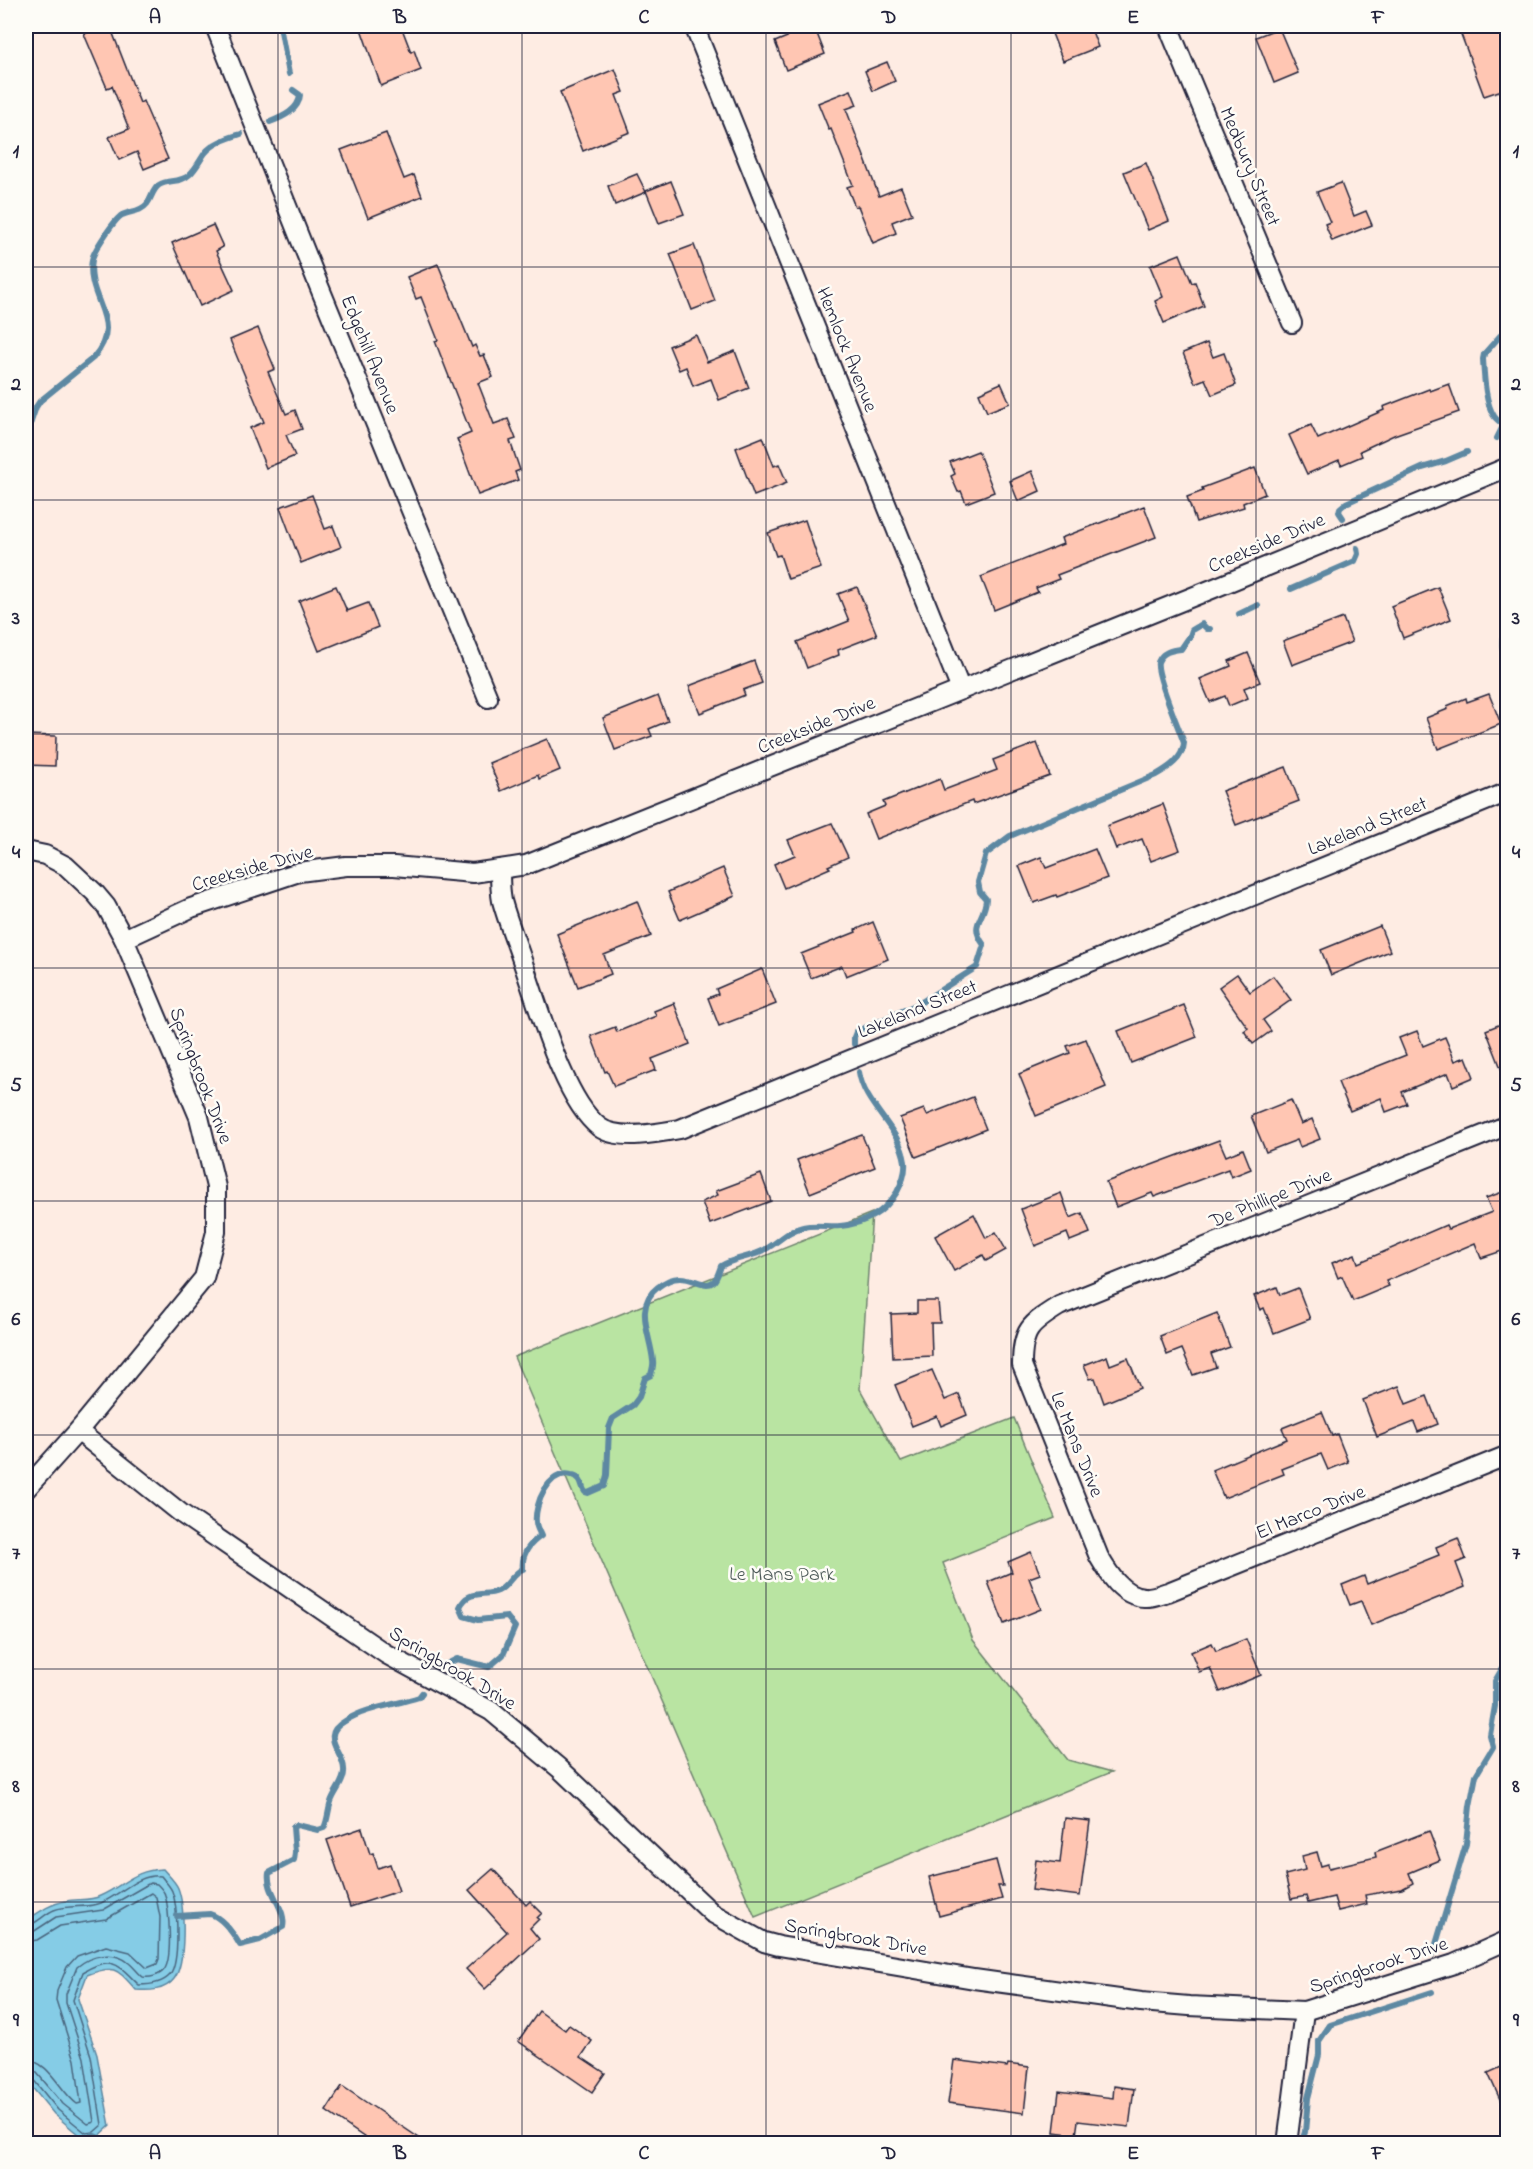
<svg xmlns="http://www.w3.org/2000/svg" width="1533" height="2169" font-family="'Indie Flower',sans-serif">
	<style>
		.green { fill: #b9e4a2; stroke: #6e836e; stroke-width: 1.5 }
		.water { fill: #85cce6; stroke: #5d88a2; stroke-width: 1.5 }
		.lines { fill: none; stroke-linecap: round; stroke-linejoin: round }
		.shore { stroke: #4a667f; stroke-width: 1.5 }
		.stream { stroke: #5d88a2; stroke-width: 6 }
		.building { fill: #ffc6b3; stroke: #22223b; stroke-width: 1.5 }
		.street-casing { stroke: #22223b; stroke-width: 22 }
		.street { stroke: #fdfcf7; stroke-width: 18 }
		.grid { fill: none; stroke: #22223b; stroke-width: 1.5; stroke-opacity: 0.55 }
		.labels { text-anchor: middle; stroke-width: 5; stroke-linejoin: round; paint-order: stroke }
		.street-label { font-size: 20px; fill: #22223b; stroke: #fdfcf7 }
		.park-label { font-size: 20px; fill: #4f5c5a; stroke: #fdfcf7 }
		.neatline { fill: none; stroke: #22223b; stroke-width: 2 }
		.grid-label { font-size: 20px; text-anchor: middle; font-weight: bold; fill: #22223b }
	</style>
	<rect width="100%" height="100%" fill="#feece3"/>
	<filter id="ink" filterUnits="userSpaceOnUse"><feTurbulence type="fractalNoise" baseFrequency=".0167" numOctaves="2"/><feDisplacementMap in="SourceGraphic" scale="12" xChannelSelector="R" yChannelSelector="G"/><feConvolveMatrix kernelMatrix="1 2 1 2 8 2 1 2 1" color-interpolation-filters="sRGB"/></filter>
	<g filter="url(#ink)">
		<polygon class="green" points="872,1213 860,1389 901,1462 1014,1418 1055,1518 943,1563 973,1640 1068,1760 1112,1772 755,1917 514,1357"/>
		<path class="water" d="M163,1869C168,1875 175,1881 178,1888C185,1906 186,1964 174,1979C165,1991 149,1991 136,1990C117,1969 115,1964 87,1975L78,1999L97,2055L110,2126L97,2138L85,2140L54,2114L26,2080V1921C39,1912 51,1903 67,1901C77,1899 91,1901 100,1896C125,1885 133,1870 163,1869Z"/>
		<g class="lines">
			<g class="shore">
				<path d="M26,1926C36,1925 44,1914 54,1910C69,1904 87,1909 101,1903C122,1894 137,1874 161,1876C164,1880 170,1886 172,1891C178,1907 180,1962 170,1975C162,1984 149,1985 139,1985C118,1965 113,1954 83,1972L73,2000L91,2056L102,2125L94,2132L86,2133L58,2110L32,2078L26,2076"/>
				<path d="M26,1933L33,1932L56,1917L103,1910L150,1883L157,1884C160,1887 164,1891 165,1895C169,1909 173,1959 164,1970C159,1976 150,1978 143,1977C138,1973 134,1967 129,1963C114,1950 91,1955 77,1967L66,1994V2003L84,2058L94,2122L88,2124L63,2104L37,2073L26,2069"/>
				<path d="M26,1942L37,1940L60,1926L106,1919L151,1893L156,1897L160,1917L159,1959L157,1964L147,1968L130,1952L106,1946L77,1956L67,1967L57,1991L56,2000L75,2060L81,2103L77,2104C59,2091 50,2061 26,2060"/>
			</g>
			<g class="stream">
				<polyline points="280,26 289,74"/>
				<path d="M270,122C283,117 299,110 300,95L293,90"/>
				<path d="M1508,327L1484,354L1483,359C1484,375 1485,403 1494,416C1497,421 1504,424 1508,429"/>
				<path d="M26,436L36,407L40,401L93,358C126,321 85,300 92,260C93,251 115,219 122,215C130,211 141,212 147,204C152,198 152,190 159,185C168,179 181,183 189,175C196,169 200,160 205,153C214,142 229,138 241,134"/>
				<polyline points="1497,438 1504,424"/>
				<polyline points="1343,518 1339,512 1340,508 1346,503 1422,468 1446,461 1467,452"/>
				<polyline points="1291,589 1355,561 1358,554 1357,548"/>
				<polyline points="1239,614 1258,605"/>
				<path d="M1508,626C1499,639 1502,652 1508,665"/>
				<path d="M854,1044V1037L856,1032L920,1003L977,967L984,945C968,923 985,920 986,899L980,892L978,882L986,854L1010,836L1156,775C1168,768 1183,759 1184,743C1179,728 1155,674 1158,662C1162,652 1171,650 1181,649L1190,636L1192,630L1202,624L1207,629H1210"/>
				<path d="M447,1664L457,1659L489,1667L503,1655L515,1627L507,1617L478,1620L464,1616L460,1607C468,1589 484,1597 498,1591C509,1586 512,1573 523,1569C521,1554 529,1544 541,1536C539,1531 536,1527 536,1522C534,1505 549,1469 571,1475C574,1475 577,1476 579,1479C582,1482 582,1488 585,1492L588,1493L604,1486L607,1475L609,1428L613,1418L633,1405L639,1397L645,1378L651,1375C652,1370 654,1365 653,1361C651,1336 633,1306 658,1287C685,1265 701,1291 713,1282C717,1279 719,1271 721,1266C733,1258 748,1258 760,1252C777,1245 785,1231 803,1227C815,1224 828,1227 840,1226C864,1224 884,1213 897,1192C902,1183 906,1172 905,1162C900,1127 864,1106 859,1072"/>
				<path d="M177,1916L210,1914C223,1918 233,1933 240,1945L260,1940L283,1927C287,1909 266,1892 269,1873L294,1860L295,1852L293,1827L297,1825L318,1830L324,1828C328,1820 328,1810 331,1802C334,1792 344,1783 344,1772C346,1752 317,1737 345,1721C367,1707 395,1705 419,1697L422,1693"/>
				<polyline points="1433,1954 1466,1844 1470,1806 1476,1775 1493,1747 1490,1735 1495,1706 1495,1681 1508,1659"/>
				<polyline points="92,2135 114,2144"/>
				<polyline points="1301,2144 1305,2132 1308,2098 1319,2055 1319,2041 1330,2025 1432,1992"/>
			</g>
		</g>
		<g class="building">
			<polygon points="104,26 110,26 140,103 143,101 168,159 144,169 137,152 119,160 109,137 129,129 112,86 107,88 84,34"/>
			<polygon points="360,26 401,26 411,52 414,50 421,70 381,86"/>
			<polygon points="782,26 814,26 825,54 786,70 775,42 787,37"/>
			<polygon points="1049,26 1090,26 1098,47 1063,61"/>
			<polygon points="1469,26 1508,26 1508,88 1484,96 1459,29"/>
			<polygon points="1279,28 1298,73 1274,83 1256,37"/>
			<polygon points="887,62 895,81 873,91 865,71"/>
			<polygon points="615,69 624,92 616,95 630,132 583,151 560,92"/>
			<polygon points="851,90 857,105 846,109 879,196 901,187 912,214 892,222 896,233 873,243 858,206 855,207 847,187 853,185 831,129 829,130 818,103"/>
			<polygon points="386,133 404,179 414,175 422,196 368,218 341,150"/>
			<polygon points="1146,163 1169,221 1148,230 1124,172"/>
			<polygon points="637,174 646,192 615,205 608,186"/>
			<polygon points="671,181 684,214 659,223 646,191"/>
			<polygon points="1341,183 1354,216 1366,211 1372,225 1332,241 1325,224 1330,222 1317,192"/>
			<polygon points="213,225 223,247 216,251 234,290 200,306 172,243"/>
			<polygon points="694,245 715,301 692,310 670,254"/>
			<polygon points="1180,254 1192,283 1195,282 1204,306 1164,323 1155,301 1163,297 1150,266"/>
			<polygon points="438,264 472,347 475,345 480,356 484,355 493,377 478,383 494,424 508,419 516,439 510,441 520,470 515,472 518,480 478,495 457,439 471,433 435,341 438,340 421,297 416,299 407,277"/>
			<polygon points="258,328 275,369 268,372 286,414 295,410 302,429 286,435 295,456 266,468 250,428 264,422 230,340"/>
			<polygon points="696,335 707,362 735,351 749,388 719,400 711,379 693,386 686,367 679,370 669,346"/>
			<polygon points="1207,343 1213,357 1224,353 1236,385 1212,395 1205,379 1195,383 1183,353"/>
			<polygon points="1001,383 1010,403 987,412 979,393"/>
			<polygon points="1449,384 1459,412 1394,435 1360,451 1362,456 1341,465 1339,460 1307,474 1289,435 1311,425 1318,439 1384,410 1383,407 1429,389 1430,391"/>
			<polygon points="763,437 774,466 779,464 787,483 754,496 736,448"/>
			<polygon points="978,451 994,492 966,503 961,491 958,492 951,476 955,474 950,462"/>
			<polygon points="1255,468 1265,494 1243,503 1244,507 1196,522 1187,497 1203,491 1202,488"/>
			<polygon points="1032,471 1040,491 1018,501 1010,481"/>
			<polygon points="312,495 325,529 333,526 341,547 301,563 280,507"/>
			<polygon points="1144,506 1156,537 1057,575 1059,579 1036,588 1038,592 994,610 981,577 1063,544 1061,538"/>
			<polygon points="805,520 821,568 788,579 780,555 776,556 768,533"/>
			<polygon points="336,586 347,611 368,603 378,627 319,651 299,601"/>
			<polygon points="857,587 877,635 838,650 839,655 807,668 797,642 849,621 838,594"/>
			<polygon points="1438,587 1451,619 1403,638 1391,606"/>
			<polygon points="1343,618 1352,642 1292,665 1283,641"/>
			<polygon points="1248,653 1260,682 1244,688 1248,698 1229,706 1225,696 1210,702 1200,679 1231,666 1229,661"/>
			<polygon points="754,661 762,683 743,690 745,695 700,713 689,686"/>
			<polygon points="1489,694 1501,724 1438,749 1426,718 1448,709 1447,706 1466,698 1467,702"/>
			<polygon points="658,696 668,721 649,729 652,736 615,750 603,718"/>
			<polygon points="26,735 56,736 55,766 26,765"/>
			<polygon points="547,739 560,770 539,779 538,775 501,791 489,763"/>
			<polygon points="1037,743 1050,776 973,804 972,801 876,839 866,814 885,806 883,802 940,779 944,790 997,770 993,760"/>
			<polygon points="1286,767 1299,801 1236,825 1222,791"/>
			<polygon points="1163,804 1180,850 1151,861 1142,839 1116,849 1107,826"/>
			<polygon points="832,823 848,857 828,866 830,868 784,888 774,864 795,855 788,840"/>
			<polygon points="1095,849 1107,878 1057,897 1056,895 1034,903 1019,866 1041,857 1046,868"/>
			<polygon points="723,868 735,896 680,920 668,892"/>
			<polygon points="637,901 651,936 604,955 611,974 578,987 557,934"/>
			<polygon points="873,922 888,959 846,976 842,966 811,978 801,954 856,932 855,930"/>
			<polygon points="1380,926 1390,951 1331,975 1321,950"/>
			<polygon points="762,969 776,1004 719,1026 708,998 718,994 716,989"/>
			<polygon points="1237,974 1250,992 1273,976 1291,1000 1263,1020 1271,1031 1253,1044 1244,1031 1248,1028 1219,987"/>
			<polygon points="674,1003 690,1044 652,1059 656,1070 614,1086 607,1071 605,1072 591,1036 615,1027 617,1032 656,1016 654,1011"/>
			<polygon points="1184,1005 1197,1037 1131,1063 1118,1031"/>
			<polygon points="1508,1021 1508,1081 1506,1081 1486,1030"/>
			<polygon points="1417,1031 1423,1046 1445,1037 1455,1061 1466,1057 1474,1077 1453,1086 1448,1073 1402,1092 1407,1104 1386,1112 1381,1098 1350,1111 1338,1082 1406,1055 1399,1038"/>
			<polygon points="1086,1039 1106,1087 1036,1116 1019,1074 1070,1053 1067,1046"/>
			<polygon points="973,1097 986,1129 916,1157 900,1118 924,1109 927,1115"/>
			<polygon points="1291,1100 1301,1124 1312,1119 1320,1139 1300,1147 1297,1140 1266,1152 1251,1116"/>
			<polygon points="862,1135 875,1167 810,1193 797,1160"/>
			<polygon points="1219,1140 1226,1156 1243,1149 1251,1169 1231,1177 1228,1169 1154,1197 1152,1193 1116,1207 1106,1182"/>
			<polygon points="761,1174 771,1201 710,1224 702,1202 718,1195 716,1191"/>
			<polygon points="1508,1190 1508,1249 1481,1258 1475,1243 1386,1281 1389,1286 1353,1301 1342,1276 1338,1278 1332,1263 1355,1254 1358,1263 1446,1225 1448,1229 1492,1212 1486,1198"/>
			<polygon points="1061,1193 1070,1218 1082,1213 1090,1233 1070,1241 1067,1233 1035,1246 1021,1209"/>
			<polygon points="974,1214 986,1238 996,1232 1006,1250 986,1261 983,1255 954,1271 935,1236"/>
			<polygon points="1277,1287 1280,1295 1298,1288 1310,1319 1274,1333 1264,1308 1260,1310 1254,1296"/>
			<polygon points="917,1301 938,1301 940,1323 931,1323 932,1356 893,1358 891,1314 917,1313"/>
			<polygon points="1217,1313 1230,1347 1211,1354 1216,1367 1193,1375 1182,1349 1167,1355 1160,1336"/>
			<polygon points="1107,1356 1110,1365 1128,1358 1140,1388 1104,1403 1095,1378 1090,1379 1084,1365"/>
			<polygon points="932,1370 945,1400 959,1394 967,1415 941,1426 937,1416 912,1426 895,1385"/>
			<polygon points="1399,1386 1406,1404 1427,1396 1438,1424 1418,1432 1414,1422 1377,1437 1363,1400"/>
			<polygon points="1322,1412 1332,1436 1337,1434 1348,1462 1328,1470 1321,1454 1282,1469 1284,1474 1224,1498 1212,1470 1287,1439 1282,1428"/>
			<polygon points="1458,1538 1466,1559 1456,1563 1465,1587 1371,1625 1361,1601 1350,1605 1342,1585 1364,1576 1367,1584 1439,1555 1436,1547"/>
			<polygon points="1031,1552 1040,1574 1029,1578 1041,1609 1004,1624 988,1582 1012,1572 1008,1562"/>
			<polygon points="1246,1639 1261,1675 1220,1692 1210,1668 1199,1672 1191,1652 1212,1643 1216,1651"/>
			<polygon points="1065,1818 1090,1821 1080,1896 1032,1890 1036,1860 1060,1863"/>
			<polygon points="362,1828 370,1854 373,1853 378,1868 390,1864 399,1891 350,1907 327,1840"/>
			<polygon points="1429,1831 1440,1860 1409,1873 1413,1883 1402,1889 1365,1895 1367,1904 1338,1911 1334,1897 1308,1903 1306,1896 1291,1899 1285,1875 1305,1870 1302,1856 1317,1852 1321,1866 1328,1864 1329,1868 1376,1857 1375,1852"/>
			<polygon points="996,1860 1003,1886 998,1886 1002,1899 939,1916 929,1877"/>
			<polygon points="493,1869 526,1905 530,1901 542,1913 537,1918 539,1919 530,1928 539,1939 485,1989 466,1969 507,1932 469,1890"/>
			<polygon points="539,2011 565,2030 569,2025 592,2041 581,2057 605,2073 592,2092 518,2041"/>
			<polygon points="954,2060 1007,2067 1008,2064 1029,2067 1024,2113 948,2103"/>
			<polygon points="1508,2064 1508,2117 1488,2073"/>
			<polygon points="342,2086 428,2144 374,2144 326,2111"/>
			<polygon points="1114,2086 1134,2089 1129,2127 1078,2121 1076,2135 1054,2132 1059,2091 1113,2098"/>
		</g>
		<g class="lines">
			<defs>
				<g id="street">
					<polyline points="215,26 319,286 488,698"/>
					<polyline points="694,26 961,690"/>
					<polyline points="1168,26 1292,323"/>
					<polyline points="26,851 45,855 66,866 95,893 106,906 124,939 199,1117 216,1187 216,1232 204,1278 78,1431 26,1489"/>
					<path d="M500,869C500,879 500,891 502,901C508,923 517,944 524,966C539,1008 564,1100 599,1127C617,1141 659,1133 680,1129L1508,792"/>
					<polyline points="124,939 191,908 299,872 346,866 394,866 473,873 526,865 1212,589 1508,467"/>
					<path d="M1508,1125L1059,1306C1030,1324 1022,1330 1022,1365L1099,1557C1109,1574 1122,1596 1144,1597C1151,1598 1161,1594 1168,1592L1508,1455"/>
					<polyline points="78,1431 182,1514 386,1654 491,1711 559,1768 712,1913 764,1942 779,1946 974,1979 1141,2002 1189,2006 1304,2011 1454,1964 1508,1940"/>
					<polyline points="1287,2144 1304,2011"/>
				</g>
			</defs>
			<use href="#street" class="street-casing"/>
			<use href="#street" class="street"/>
		</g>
	</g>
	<path class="grid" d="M278,26V2144M522,26V2144M766,26V2144M1011,26V2144M1256,26V2144M26,267H1508M26,500H1508M26,734H1508M26,968H1508M26,1201H1508M26,1435H1508M26,1669H1508M26,1902H1508"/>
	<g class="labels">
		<g class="street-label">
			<text transform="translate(1251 166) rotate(67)" y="7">Medbury Street</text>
			<text transform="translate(848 349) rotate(68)" y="7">Hemlock Avenue</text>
			<text transform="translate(371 354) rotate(68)" y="7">Edgehill Avenue</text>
			<text transform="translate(1266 542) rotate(-23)" y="7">Creekside Drive</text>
			<text transform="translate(816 724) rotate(-22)" y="7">Creekside Drive</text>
			<text transform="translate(1367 825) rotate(-22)" y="7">Lakeland Street</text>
			<text transform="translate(252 867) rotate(-16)" y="7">Creekside Drive</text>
			<text transform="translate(917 1008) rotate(-22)" y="7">Lakeland Street</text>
			<text transform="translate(202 1075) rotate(69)" y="7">Springbrook Drive</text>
			<text transform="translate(1270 1197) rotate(-22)" y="7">De Phillipe Drive</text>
			<text transform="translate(1078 1444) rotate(68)" y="7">Le Mans Drive</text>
			<text transform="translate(1310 1511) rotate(-22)" y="7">El Marco Drive</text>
			<text transform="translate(453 1667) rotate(31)" y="7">Springbrook Drive</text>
			<text transform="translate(856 1936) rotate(10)" y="7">Springbrook Drive</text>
			<text transform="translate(1378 1964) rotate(-18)" y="7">Springbrook Drive</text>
		</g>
		<g class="park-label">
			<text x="782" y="1580">Le Mans Park</text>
		</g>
	</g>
	<rect width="1533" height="2169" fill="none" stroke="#fdfcf7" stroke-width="66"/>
	<rect x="33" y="33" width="1467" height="2103" class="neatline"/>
	<g class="grid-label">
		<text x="155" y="23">A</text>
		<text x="400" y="23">B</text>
		<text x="644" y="23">C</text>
		<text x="889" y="23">D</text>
		<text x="1133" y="23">E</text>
		<text x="1378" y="23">F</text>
		<text x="16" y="157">1</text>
		<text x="1516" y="157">1</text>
		<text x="16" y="390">2</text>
		<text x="1516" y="390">2</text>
		<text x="16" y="624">3</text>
		<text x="1516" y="624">3</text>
		<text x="16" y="858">4</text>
		<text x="1516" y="858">4</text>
		<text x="16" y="1091">5</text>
		<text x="1516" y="1091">5</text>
		<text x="16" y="1325">6</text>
		<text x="1516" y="1325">6</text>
		<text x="16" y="1559">7</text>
		<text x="1516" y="1559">7</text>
		<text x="16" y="1792">8</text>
		<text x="1516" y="1792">8</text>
		<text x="16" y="2026">9</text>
		<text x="1516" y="2026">9</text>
		<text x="155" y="2159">A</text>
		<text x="400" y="2159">B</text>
		<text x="644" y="2159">C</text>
		<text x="889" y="2159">D</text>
		<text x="1133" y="2159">E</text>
		<text x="1378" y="2159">F</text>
	</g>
</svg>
